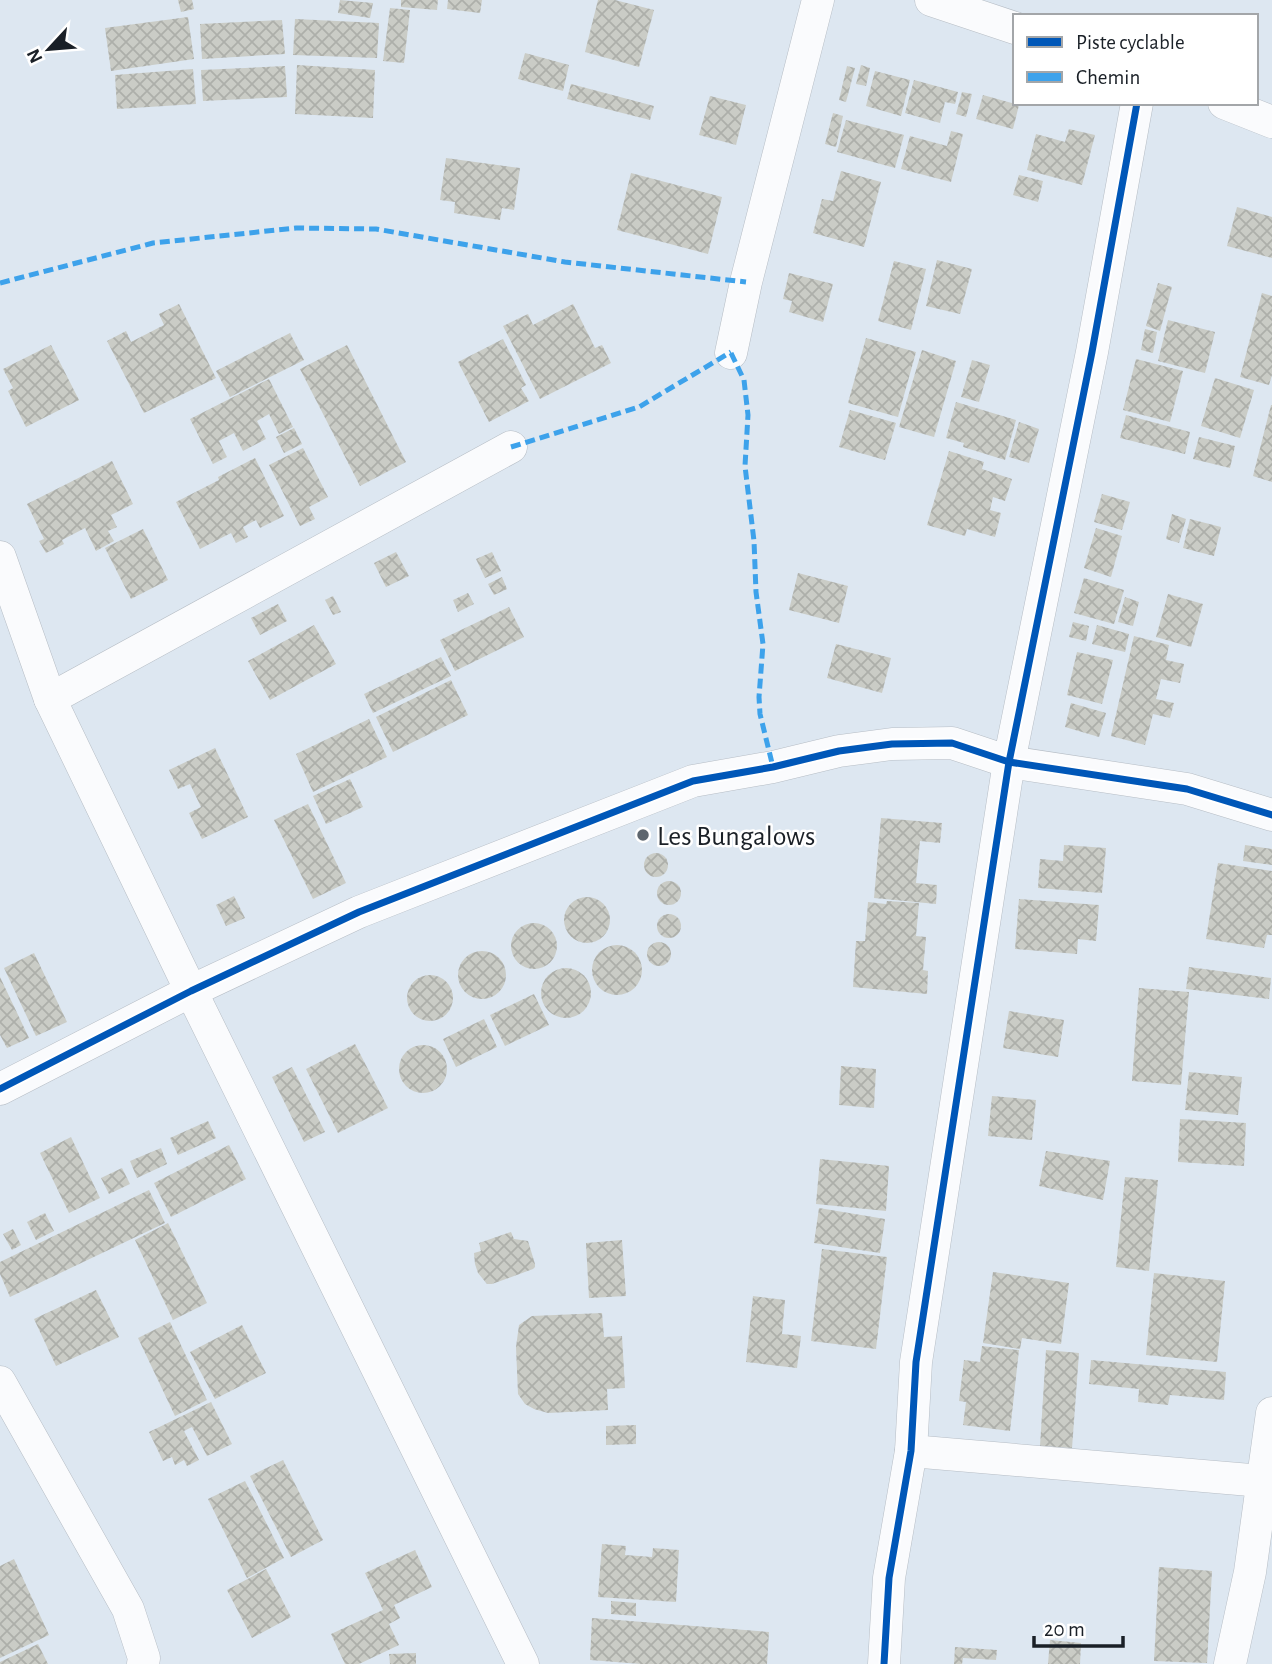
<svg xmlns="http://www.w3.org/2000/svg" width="1272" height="1664" font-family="'Alegreya Sans',sans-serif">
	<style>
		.building { fill: url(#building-cross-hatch) }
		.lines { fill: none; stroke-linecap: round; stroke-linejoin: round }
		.street-casing { stroke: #b6bdc5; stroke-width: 33 }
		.street { stroke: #fafbfd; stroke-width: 32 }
		.quiet { stroke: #3da2eb; stroke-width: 5; stroke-dasharray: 10 5; stroke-linecap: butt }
		.cycleway-casing { stroke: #fff; stroke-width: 11 }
		.cycleway { stroke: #0057b8; stroke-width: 7 }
		.poi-dot { fill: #5e666e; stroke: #fff; stroke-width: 2.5 }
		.labels { text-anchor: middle; stroke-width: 5; stroke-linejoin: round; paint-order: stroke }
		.poi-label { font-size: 28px; fill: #1a2027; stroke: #fff; text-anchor: start }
	</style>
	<defs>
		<pattern id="building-cross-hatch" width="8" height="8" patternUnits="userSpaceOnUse" patternTransform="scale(1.75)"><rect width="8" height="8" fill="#caccc6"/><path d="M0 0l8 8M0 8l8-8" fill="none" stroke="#adafaa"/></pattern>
	</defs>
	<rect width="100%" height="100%" fill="#dde7f1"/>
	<g class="building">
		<polygon points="178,0 192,0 194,9 181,12"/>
		<polygon points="340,0 373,3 370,18 338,13"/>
		<polygon points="401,0 438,0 437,10 401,7"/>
		<polygon points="448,0 482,0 480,13 447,9"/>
		<polygon points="598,0 615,0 654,10 639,67 585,52"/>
		<polygon points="390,8 410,10 404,63 383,61"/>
		<polygon points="188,17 194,59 111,71 105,28"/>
		<polygon points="295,19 379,23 377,58 293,55"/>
		<polygon points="282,20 285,54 202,59 200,24"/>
		<polygon points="525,53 569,65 563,91 518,79"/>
		<polygon points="297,65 375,70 373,118 295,114"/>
		<polygon points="861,65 870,68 866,86 856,84"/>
		<polygon points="285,66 287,97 203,101 201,70"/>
		<polygon points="847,66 855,68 846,102 839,100"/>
		<polygon points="193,69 196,104 117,109 115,75"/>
		<polygon points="875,71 910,80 901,116 866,106"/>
		<polygon points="914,80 958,92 955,104 945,102 940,123 905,113"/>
		<polygon points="571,84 654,106 650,120 567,99"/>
		<polygon points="962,92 972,94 966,117 956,114"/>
		<polygon points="983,95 1019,105 1013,129 976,119"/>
		<polygon points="710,96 746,105 736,145 699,135"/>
		<polygon points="833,113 843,116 836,147 825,144"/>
		<polygon points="846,120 904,135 895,168 837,152"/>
		<polygon points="1069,129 1095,135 1082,185 1027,170 1036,134 1065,142"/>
		<polygon points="951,131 963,134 951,182 901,169 910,136 947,146"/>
		<polygon points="446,158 520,168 514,210 502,208 500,220 454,213 455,202 440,200"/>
		<polygon points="841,171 881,182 864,247 813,233 822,199 833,201"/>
		<polygon points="631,173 722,197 708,254 617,230"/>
		<polygon points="1019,175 1043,181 1038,202 1013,195"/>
		<polygon points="1237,207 1272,217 1272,258 1227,246"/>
		<polygon points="937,260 972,269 960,314 926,306"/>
		<polygon points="894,261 926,269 911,330 878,321"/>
		<polygon points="789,273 833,284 823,322 789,312 792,301 783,299"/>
		<polygon points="1158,283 1172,287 1160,331 1146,326"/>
		<polygon points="1262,293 1272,296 1272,375 1269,385 1240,377"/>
		<polygon points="179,304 216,378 144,413 107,341 126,331 131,342 164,325 159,314"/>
		<polygon points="573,304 595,348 602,345 611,363 540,399 503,326 528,314 533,325"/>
		<polygon points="1168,320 1215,332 1205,373 1158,361"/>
		<polygon points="1145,329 1157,332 1153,353 1141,350"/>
		<polygon points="290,333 304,360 230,397 216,371"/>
		<polygon points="866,338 916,352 898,417 848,403"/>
		<polygon points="503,339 526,385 521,388 529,401 489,422 458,362"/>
		<polygon points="51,345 79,400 26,427 8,391 13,388 3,369"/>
		<polygon points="347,345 406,462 360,486 300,369"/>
		<polygon points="922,350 956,361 934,437 899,427"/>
		<polygon points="1136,359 1183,371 1170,422 1123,410"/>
		<polygon points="972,360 990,365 979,402 961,397"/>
		<polygon points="1215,378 1254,390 1240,438 1201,426"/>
		<polygon points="269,379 293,427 279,434 269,414 257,421 266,439 243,451 234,433 219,441 227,457 213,464 190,419"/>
		<polygon points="956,402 1016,420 1005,460 963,447 964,443 946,438"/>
		<polygon points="1271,405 1272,405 1272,482 1253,476"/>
		<polygon points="850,410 896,423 885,460 839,447"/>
		<polygon points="1126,415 1190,432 1185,454 1120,438"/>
		<polygon points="1019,422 1039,429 1029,463 1009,457"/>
		<polygon points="294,428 302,444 284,453 276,437"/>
		<polygon points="1199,437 1235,446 1230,468 1193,459"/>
		<polygon points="303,448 328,497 309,507 315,519 300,526 269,465"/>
		<polygon points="949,451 984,462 982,469 1012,479 1005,501 993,497 990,510 1001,513 995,537 967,529 965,536 927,525"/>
		<polygon points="255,458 284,516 260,528 256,520 243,527 248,537 236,543 231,533 200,549 176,502 219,480 218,477"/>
		<polygon points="112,461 133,504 111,515 117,527 108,531 114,541 96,551 85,528 62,540 64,544 46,553 39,541 44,539 27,504"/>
		<polygon points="1102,494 1130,502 1122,530 1094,522"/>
		<polygon points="1172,514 1186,519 1179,543 1166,539"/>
		<polygon points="1190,519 1221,527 1214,556 1183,548"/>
		<polygon points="1096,528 1122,536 1111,577 1084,568"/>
		<polygon points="143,529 168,580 131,599 105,548"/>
		<polygon points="396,552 409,576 386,587 374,563"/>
		<polygon points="492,552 501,571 485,578 476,559"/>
		<polygon points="798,573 848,586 839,623 789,610"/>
		<polygon points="502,577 507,589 494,595 488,584"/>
		<polygon points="1084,578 1124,590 1114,624 1074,613"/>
		<polygon points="468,593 474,604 458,612 453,600"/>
		<polygon points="1168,594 1203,604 1191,647 1156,637"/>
		<polygon points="333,596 341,612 333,615 325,600"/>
		<polygon points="1125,597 1139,602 1133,626 1118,622"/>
		<polygon points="278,604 287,621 260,635 251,618"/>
		<polygon points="509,607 524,637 455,671 440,640"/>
		<polygon points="1073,622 1089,626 1086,641 1069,637"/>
		<polygon points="314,625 336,664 270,700 248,661"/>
		<polygon points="1097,625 1129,634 1125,652 1092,644"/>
		<polygon points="1134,636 1169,645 1166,660 1184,664 1180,683 1161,679 1156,699 1174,703 1170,718 1153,714 1145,745 1111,736"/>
		<polygon points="836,644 891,658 882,693 827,678"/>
		<polygon points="1077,652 1113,660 1102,704 1067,695"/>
		<polygon points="441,657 451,676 373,713 364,694"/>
		<polygon points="451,680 468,715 393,752 376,717"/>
		<polygon points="1071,703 1106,713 1099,737 1065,727"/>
		<polygon points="369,719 387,757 313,792 296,754"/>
		<polygon points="215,748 248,817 202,839 189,813 201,807 190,784 178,789 169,770"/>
		<polygon points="350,779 363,807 326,824 313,796"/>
		<polygon points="308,804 346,883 313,899 274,820"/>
		<polygon points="881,818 942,823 940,843 920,841 916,883 937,885 936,904 874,898"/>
		<polygon points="1064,845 1106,848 1102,893 1038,888 1040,859 1063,861"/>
		<polygon points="1245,845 1272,849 1272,865 1243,861"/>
		<circle cx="656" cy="865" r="12"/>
		<polygon points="1218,863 1272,871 1272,935 1267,935 1264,948 1206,939"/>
		<circle cx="669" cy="893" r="12"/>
		<polygon points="234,896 245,918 226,926 216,905"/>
		<circle cx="587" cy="920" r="23"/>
		<polygon points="1019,899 1099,905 1096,941 1078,939 1077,954 1015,949"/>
		<polygon points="887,901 919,903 916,936 926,937 923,970 928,971 927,994 853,987 856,941 865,941 868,902 886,904"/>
		<circle cx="669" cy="926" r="12"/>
		<circle cx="534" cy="946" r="23"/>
		<circle cx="659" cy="954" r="12"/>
		<circle cx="617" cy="970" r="25"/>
		<circle cx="482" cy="975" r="24"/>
		<polygon points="34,953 67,1022 36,1036 4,968"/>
		<polygon points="1189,967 1271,978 1269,999 1186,989"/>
		<circle cx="566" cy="993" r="25"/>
		<circle cx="430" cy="998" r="23"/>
		<polygon points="0,977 29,1038 7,1048 0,1035"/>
		<polygon points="1139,988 1189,992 1181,1085 1132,1081"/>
		<polygon points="534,994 549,1025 505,1046 490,1015"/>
		<polygon points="1009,1011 1064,1020 1058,1057 1003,1048"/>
		<polygon points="484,1019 497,1047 456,1067 443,1039"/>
		<polygon points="355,1044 388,1108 338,1133 306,1069"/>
		<circle cx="423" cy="1069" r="24"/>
		<polygon points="841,1066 876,1069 874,1108 839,1105"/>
		<polygon points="292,1067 325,1132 304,1142 272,1077"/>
		<polygon points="1189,1072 1242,1077 1238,1115 1185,1110"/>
		<polygon points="992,1096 1036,1100 1032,1140 988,1136"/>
		<polygon points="1180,1119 1246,1123 1244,1166 1178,1162"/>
		<polygon points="208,1121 216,1138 178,1155 170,1138"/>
		<polygon points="71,1137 100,1198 69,1213 40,1153"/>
		<polygon points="229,1145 246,1179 171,1217 154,1183"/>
		<polygon points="161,1148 167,1164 137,1178 130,1161"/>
		<polygon points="1046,1151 1110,1161 1103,1200 1039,1186"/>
		<polygon points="820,1159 889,1166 886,1211 816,1204"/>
		<polygon points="122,1168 130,1184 109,1194 101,1178"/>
		<polygon points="1125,1177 1158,1180 1149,1271 1116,1267"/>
		<polygon points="149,1190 165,1223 10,1297 0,1274 0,1262"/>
		<polygon points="819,1208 885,1219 880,1253 814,1243"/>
		<polygon points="45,1213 54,1231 36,1240 27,1222"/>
		<polygon points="168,1223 207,1303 173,1320 135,1240"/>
		<polygon points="13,1229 21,1245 12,1250 3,1234"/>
		<polygon points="511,1232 514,1239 528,1241 535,1264 535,1267 533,1269 492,1284 487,1284 478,1273 475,1264 474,1253 481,1251 479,1243"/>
		<polygon points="622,1240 626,1296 589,1298 586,1243"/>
		<polygon points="822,1249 887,1257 876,1349 811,1341"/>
		<polygon points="993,1272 1069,1283 1061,1344 1022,1338 1020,1349 983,1343"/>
		<polygon points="1154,1273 1225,1281 1217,1362 1146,1355"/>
		<polygon points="96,1290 119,1337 56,1366 34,1319"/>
		<polygon points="753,1296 785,1300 782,1334 801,1336 797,1368 746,1362"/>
		<polygon points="602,1313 604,1337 622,1336 625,1388 607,1389 608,1410 548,1413 534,1409 525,1404 518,1394 516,1347 519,1325 532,1316"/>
		<polygon points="170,1322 207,1400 175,1416 138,1338"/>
		<polygon points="242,1325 266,1373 215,1399 190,1352"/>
		<polygon points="982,1346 1019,1350 1010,1431 963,1425 966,1402 959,1401 964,1360 980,1362"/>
		<polygon points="1046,1350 1079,1353 1072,1448 1040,1446"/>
		<polygon points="1091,1360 1226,1372 1224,1400 1170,1395 1168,1405 1138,1402 1139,1389 1089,1384"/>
		<polygon points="211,1402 232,1444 207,1456 192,1427 184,1431 199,1460 187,1466 184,1460 175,1465 172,1457 163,1461 149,1432"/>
		<polygon points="636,1425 636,1444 606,1445 606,1426"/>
		<polygon points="283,1460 323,1540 291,1557 250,1476"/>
		<polygon points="245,1481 284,1558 247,1578 208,1499"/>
		<polygon points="602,1544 626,1546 625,1555 652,1557 653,1548 679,1550 676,1602 598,1597"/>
		<polygon points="415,1550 432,1587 394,1605 400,1618 389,1624 399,1645 359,1664 345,1664 331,1634 383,1610 365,1573"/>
		<polygon points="14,1559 49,1635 0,1658 0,1566"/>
		<polygon points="1159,1567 1212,1571 1207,1663 1154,1661"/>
		<polygon points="266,1569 291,1617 252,1638 227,1590"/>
		<polygon points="611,1601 636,1603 636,1616 611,1614"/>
		<polygon points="592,1618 769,1632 767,1664 641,1664 590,1660"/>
		<polygon points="1050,1640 1081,1643 1080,1664 1048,1664"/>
		<polygon points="38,1644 48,1664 0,1664 0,1662"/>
		<polygon points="955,1647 997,1650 996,1660 963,1658 962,1664 954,1664"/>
		<polygon points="416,1653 416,1664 390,1664 389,1654"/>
	</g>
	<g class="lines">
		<defs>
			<g id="street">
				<polyline points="931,0 1015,28"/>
				<polyline points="1224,103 1272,122"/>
				<polyline points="731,353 746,282 818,0"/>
				<polyline points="0,557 50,699 191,991 523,1664"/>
				<polyline points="50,699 511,447"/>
				<polyline points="0,1089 191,991 359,912 693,781 773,767 839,751 892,744 952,743 1009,762 1187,789 1272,815"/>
				<polyline points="0,1382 128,1609 144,1658 143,1664"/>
				<polyline points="911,1451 1262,1481"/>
				<polyline points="884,1664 889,1578 911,1451 916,1362 1009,762 1092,352 1137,103"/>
				<polyline points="1230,1664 1250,1572 1272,1413"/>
			</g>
		</defs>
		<use href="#street" class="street-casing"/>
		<use href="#street" class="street"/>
		<g class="quiet">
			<polyline points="0,283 153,243 296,228 376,229 565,262 746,282"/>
			<polyline points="731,353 744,380 748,415 745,466 754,541 756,592 763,644 759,697 760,714 773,767"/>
			<polyline points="511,447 639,407 731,352"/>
		</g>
		<defs>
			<g id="cycleway">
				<polyline points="0,1089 191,991 359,912 693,781 773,767 839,751 892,744 952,743 1009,762 1187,789 1272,815"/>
				<polyline points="884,1664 889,1578 911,1451 916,1362 1009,762 1092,352 1137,103"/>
			</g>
		</defs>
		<use href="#cycleway" class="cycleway-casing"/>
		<use href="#cycleway" class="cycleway"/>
	</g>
	<circle class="poi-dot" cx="643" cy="835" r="7"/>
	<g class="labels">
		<g class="poi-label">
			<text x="657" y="845">Les Bungalows</text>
		</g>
	</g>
	<rect x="1013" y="14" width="245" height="91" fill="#ffffff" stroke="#a3a6a9" stroke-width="2"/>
	<rect x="1027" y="37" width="35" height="10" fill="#0057b8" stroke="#a3a6a9" stroke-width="2"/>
	<text x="1076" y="49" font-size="21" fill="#1a2027">Piste cyclable</text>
	<rect x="1027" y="72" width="35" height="10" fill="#3da2eb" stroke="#a3a6a9" stroke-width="2"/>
	<text x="1076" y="84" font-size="21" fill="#1a2027">Chemin</text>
	<g transform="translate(49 49) rotate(244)" stroke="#ffffff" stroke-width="5" paint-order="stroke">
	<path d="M0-5L12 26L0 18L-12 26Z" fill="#1a2027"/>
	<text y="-10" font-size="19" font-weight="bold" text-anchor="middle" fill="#1a2027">N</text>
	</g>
	<path d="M1034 1636v10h89v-10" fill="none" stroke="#1a2027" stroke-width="3.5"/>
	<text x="1044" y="1636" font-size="21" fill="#1a2027" stroke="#ffffff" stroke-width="5" paint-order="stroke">20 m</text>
</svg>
